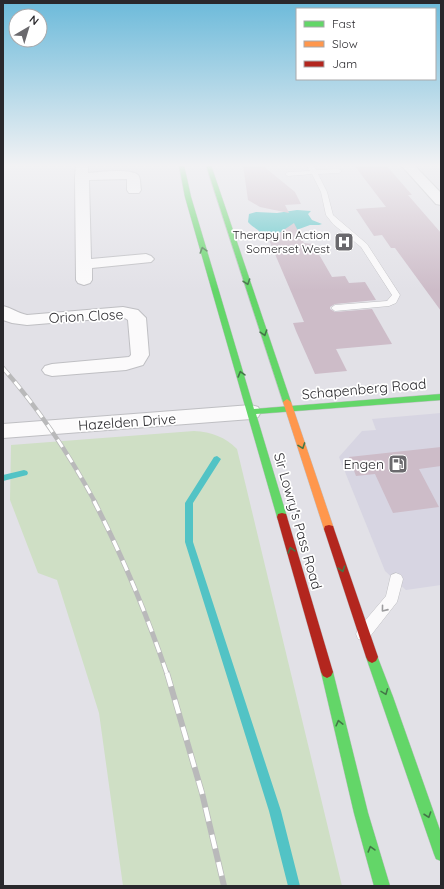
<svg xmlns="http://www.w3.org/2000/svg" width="444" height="889" font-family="Quicksand,sans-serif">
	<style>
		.built { fill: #d7d5e2 }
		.green { fill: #cfdfc5 }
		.water { fill: #52c3c5 }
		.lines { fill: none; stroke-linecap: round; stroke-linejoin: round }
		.stream { fill: #52c3c5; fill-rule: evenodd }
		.building { fill: #cdbcc8 }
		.lane-casing { stroke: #bfbfc3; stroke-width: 1 }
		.street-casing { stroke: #bfbfc3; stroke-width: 2 }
		.fast-casing { stroke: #bfbfc3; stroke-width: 1 }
		.slow-casing { stroke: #bfbfc3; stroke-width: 1 }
		.jam-casing { stroke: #bfbfc3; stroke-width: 1 }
		.lane { fill: #fbfafb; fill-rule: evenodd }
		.street { fill: #fbfafb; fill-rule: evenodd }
		.fast { fill: #63d668; fill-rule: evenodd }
		.slow { fill: #ff974d; fill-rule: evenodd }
		.jam { fill: #b3261e; fill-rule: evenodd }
		.rail-far2-casing { stroke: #b9b9ba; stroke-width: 4.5 }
		.rail-far1-casing { stroke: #b9b9ba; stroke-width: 5 }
		.rail-casing { stroke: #b9b9ba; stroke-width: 6 }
		.rail-far2 { stroke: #fff; stroke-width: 3; stroke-dasharray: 9; stroke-linecap: butt }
		.rail-far1 { stroke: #fff; stroke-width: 3.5; stroke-dasharray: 11; stroke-linecap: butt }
		.rail { stroke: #fff; stroke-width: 4.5; stroke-dasharray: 14; stroke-linecap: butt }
		.oneway { stroke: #437647 }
		.oneway2 { stroke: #9c9c9e }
		.labels { text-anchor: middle; stroke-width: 3.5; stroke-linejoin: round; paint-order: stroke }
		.far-poi-label { font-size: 12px; fill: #29282c; stroke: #fff; text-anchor: end }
		.street-label { font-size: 14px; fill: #29282c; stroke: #fff }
		.poi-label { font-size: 14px; fill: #29282c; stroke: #fff; text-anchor: end }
	</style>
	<rect width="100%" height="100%" fill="#e2e1e7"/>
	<polygon class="built" points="441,413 441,585 406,590 385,571 339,457 362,431 376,430 372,419"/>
	<path class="green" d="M194,431C212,432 225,437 237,449L342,886H123L99,713L57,580L38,573L10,500L11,445Z"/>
	<path class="water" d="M297,210L311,211L308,214L312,220L322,224L319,225H310L280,236L263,237C260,229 253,228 248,222L249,214L256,212L277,213Z"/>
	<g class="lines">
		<g class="stream">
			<polygon points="217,456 221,459 193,503 193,542 281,811 300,886 288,886 269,811 185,542 185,503 214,457"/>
			<polygon points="24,470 27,471 28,473 27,475 3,481 3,475"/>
		</g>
	</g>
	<g class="building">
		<polygon points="243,165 262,165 295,192 301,204 285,205 289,213 260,207 248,200"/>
		<polygon points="354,165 386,165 412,195 408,195 441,233 441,311 395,248 391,248 382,235 374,236 356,209 386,207"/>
		<polygon points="294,223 304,243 313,244 332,277 345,276 349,283 365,282 376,300 335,304 330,307 330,309 335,312 372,309 392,344 336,349 347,371 315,374 296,331 293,323 304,322 269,240"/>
		<polygon points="441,447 441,466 419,469 439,507 393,513 375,474 356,476 349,457"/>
	</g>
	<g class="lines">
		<defs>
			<g id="lane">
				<polygon points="307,165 313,165 316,170 339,169 342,171 339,173 318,174 327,192 333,215 367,244 400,295 396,303 389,306 335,311 331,308 335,305 387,301 392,295 361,247 333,224 326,215 321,192 312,174 288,176 285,174 288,172 310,171"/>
				<polygon points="396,573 401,575 403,579 397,602 368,639 363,640 358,639 356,634 358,629 386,596 391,575"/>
			</g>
			<g id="street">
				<path d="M76,165H88V173C98,172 131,168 138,175C141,178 140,186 141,190L139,193H129L127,190V179L89,180L91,259L146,254L151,256L154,259L151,262L92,268V280L90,283L84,285L78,283L76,280L75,177Z"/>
				<polygon points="401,165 414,165 441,193 441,205 436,204"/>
				<path d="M3,306C12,308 17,313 27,315L123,307L138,310L146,318L149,355L143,365L126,370L52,376L45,374L42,370L45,366L52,364L129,357L131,355L128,320L123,317L27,325L12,323L3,320Z"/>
				<polygon points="251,405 258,407 261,412 258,417 251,419 3,438 3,424"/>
			</g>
			<g id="fast">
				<polygon points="179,165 184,165 191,197 254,409 441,394 441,400 256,414 287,517 286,520 282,521 278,520 277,517 185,197"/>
				<polygon points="206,165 211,165 291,402 290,404 287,405 283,402"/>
				<polygon points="372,651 376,653 393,697 441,833 441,861 436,859 434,854 366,657 368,653"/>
				<polygon points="327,666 331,668 333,672 368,813 390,886 374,886 354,813 321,672 323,668"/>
			</g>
			<polygon id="slow" points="287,399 291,402 334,529 333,532 329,533 325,532 324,529 283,402"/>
			<g id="jam">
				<polygon points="282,513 286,514 287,517 333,672 331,676 327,678 323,676 321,672 277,517 278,514"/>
				<polygon points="329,525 333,526 334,529 378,657 376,661 372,663 368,661 366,657 324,529 325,526"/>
			</g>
		</defs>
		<use href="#lane" class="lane-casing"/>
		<use href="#street" class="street-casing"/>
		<use href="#fast" class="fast-casing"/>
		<use href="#slow" class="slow-casing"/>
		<use href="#jam" class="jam-casing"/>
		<use href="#lane" class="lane"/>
		<use href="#street" class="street"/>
		<use href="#fast" class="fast"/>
		<use href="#slow" class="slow"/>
		<use href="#jam" class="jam"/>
		<defs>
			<path id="rail-far2" d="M3,368C39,409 69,454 95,502"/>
			<path id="rail-far1" d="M94,501C123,557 147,615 167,674"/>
			<polyline id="rail" points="167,673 202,793 224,886"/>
		</defs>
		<use href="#rail-far2" class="rail-far2-casing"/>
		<use href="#rail-far1" class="rail-far1-casing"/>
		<use href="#rail" class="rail-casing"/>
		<use href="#rail-far2" class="rail-far2"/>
		<use href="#rail-far1" class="rail-far1"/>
		<use href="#rail" class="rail"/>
	</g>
	<defs><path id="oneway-chevron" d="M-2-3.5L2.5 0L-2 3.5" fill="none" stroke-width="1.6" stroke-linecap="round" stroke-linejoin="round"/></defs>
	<g class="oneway">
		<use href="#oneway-chevron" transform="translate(203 250) rotate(-107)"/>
		<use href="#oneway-chevron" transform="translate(247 282) rotate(71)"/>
		<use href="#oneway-chevron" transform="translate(264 333) rotate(72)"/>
		<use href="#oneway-chevron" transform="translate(241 374) rotate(-106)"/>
		<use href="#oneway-chevron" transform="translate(302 446) rotate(70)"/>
		<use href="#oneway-chevron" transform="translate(291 550) rotate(-106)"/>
		<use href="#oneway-chevron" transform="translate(342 569) rotate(72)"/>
		<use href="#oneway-chevron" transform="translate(385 692) rotate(69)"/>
		<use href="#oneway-chevron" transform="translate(339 723) rotate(-104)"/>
		<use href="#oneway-chevron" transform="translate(428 815) rotate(71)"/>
		<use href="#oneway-chevron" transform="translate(371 849) rotate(-106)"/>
	</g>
	<use class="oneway2" href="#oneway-chevron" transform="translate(384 609) rotate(129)"/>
	<linearGradient id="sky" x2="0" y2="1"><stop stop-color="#6cbada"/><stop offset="0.57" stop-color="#f2f2f4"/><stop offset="1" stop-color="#f2f2f4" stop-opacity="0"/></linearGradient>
	<rect width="444" height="290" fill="url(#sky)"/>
	<defs>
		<symbol id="hospital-square" viewBox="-11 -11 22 22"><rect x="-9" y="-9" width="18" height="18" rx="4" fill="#6a696d" stroke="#fff"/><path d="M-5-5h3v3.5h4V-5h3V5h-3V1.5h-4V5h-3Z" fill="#fff"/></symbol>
		<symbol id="fuel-square" viewBox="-11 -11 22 22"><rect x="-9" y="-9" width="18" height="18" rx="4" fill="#6a696d" stroke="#fff"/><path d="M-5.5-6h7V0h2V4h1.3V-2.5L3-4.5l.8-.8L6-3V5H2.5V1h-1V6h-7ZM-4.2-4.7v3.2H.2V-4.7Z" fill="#fff"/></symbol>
	</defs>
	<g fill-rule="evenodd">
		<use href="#hospital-square" x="333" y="231" width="22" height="22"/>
		<use href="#fuel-square" x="387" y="453" width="22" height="22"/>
	</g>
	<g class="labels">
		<g class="far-poi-label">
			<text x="330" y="239">Therapy in Action<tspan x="330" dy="14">Somerset West</tspan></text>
		</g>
		<g class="street-label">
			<text transform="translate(86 316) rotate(-3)" y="5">Orion Close</text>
			<text transform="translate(364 389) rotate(-5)" y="5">Schapenberg Road</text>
			<text transform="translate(127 422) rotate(-4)" y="5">Hazelden Drive</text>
			<text transform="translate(298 521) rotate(74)" y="5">Sir Lowry's Pass Road</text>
		</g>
		<g class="poi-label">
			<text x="384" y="469">Engen</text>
		</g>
	</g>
	<rect width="444" height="889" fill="none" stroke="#29282c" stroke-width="8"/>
	<rect x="296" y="8" width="140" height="72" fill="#ffffff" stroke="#a9a9ab"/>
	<rect x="304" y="21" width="20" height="6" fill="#63d668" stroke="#a9a9ab"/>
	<text x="332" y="28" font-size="12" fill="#29282c">Fast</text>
	<rect x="304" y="41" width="20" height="6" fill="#ff974d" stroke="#a9a9ab"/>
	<text x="332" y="48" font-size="12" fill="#29282c">Slow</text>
	<rect x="304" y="61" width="20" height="6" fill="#b3261e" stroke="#a9a9ab"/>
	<text x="332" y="68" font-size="12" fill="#29282c">Jam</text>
	<g transform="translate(28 28) rotate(38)"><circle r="19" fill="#ffffff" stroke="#a9a9ab"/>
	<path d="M0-3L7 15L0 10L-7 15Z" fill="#6a696d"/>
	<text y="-6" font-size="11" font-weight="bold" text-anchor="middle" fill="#29282c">N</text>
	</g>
</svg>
